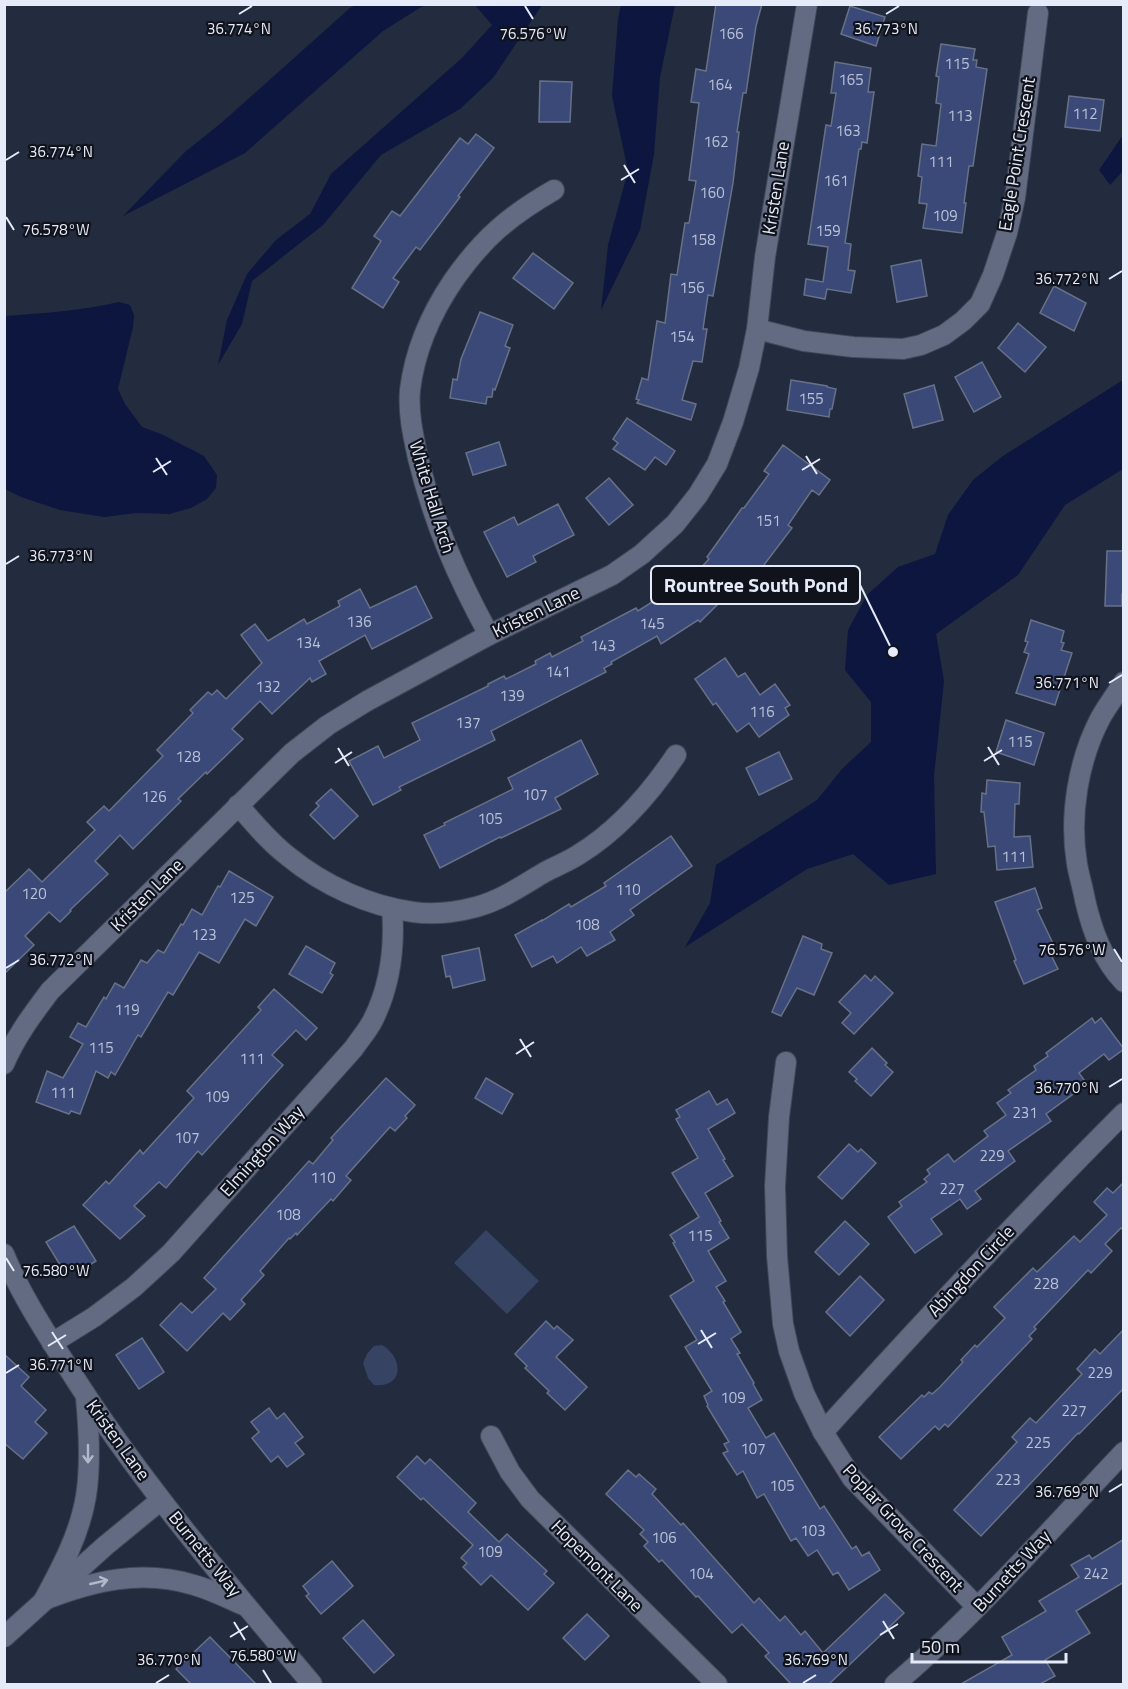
<svg xmlns="http://www.w3.org/2000/svg" width="1128" height="1689" font-family="'Titillium Web',sans-serif">
	<style>
		.green { fill: #374363 }
		.water { fill: #0c163f }
		.building { fill: #3a4977; stroke: #687188; stroke-width: 1.5 }
		.lines { fill: none; stroke-linecap: round; stroke-linejoin: round }
		.minor-casing { stroke: #414758; stroke-width: 22 }
		.minor { stroke: #626b82; stroke-width: 20 }
		.oneway { stroke: #b1b8c9 }
		.ticks { fill: none; stroke: #e5ebf8; stroke-width: 2 }
		.labels { text-anchor: middle; stroke-width: 4.5; stroke-linejoin: round; paint-order: stroke }
		.number-label { font-size: 15px; fill: #bac2d8 }
		.street-label { font-size: 18px; fill: #e5ebf8; stroke: #10131c }
		.ticks-label { font-size: 15px; text-anchor: middle; fill: #e5ebf8; stroke: #10131c; stroke-width: 4.5; stroke-linejoin: round; paint-order: stroke }
		.leader { fill: none; stroke: #e5ebf8; stroke-width: 2 }
		.callout-dot { fill: #e5ebf8; stroke: #10131c; stroke-width: 2 }
		.callout { fill: #10131c; stroke: #e5ebf8; stroke-width: 2 }
		.callout-label { font-size: 20px; text-anchor: middle; font-weight: bold; fill: #e5ebf8 }
	</style>
	<rect width="100%" height="100%" fill="#232b3e"/>
	<g class="green">
		<polygon points="486,1230 539,1281 507,1314 454,1263"/>
		<path d="M382,1345C403,1357 405,1388 374,1385L368,1378L363,1363L367,1354L374,1346Z"/>
	</g>
	<g class="water">
		<polygon points="356,5 429,5 421,7 383,31 245,153 123,216 185,152 220,124 350,8"/>
		<polygon points="475,5 542,5 493,78 460,109 381,155 323,225 252,281 242,324 218,365 227,320 247,274 276,240 310,214 331,174 462,58 492,25"/>
		<polygon points="621,5 675,5 660,77 654,154 640,230 601,310 608,245 628,171 612,96 618,19"/>
		<polygon points="1123,135 1123,171 1110,185 1099,170"/>
		<path d="M119,302L130,305L134,315L133,327L118,389L125,404L142,427L161,434L204,456L217,475L216,488L207,499L191,508L169,514L136,513L104,517L60,510L21,497L5,489V316C43,313 82,311 119,302Z"/>
		<polygon points="1123,380 1123,469 1065,505 1018,575 936,634 944,681 934,776 936,874 889,885 853,854 807,869 685,947 710,903 716,865 817,800 842,769 871,742 871,702 845,670 848,630 867,595 898,567 935,554 948,515 973,480 1003,456"/>
	</g>
	<g class="building">
		<polygon points="716,4 762,4 756,26 746,93 743,93 737,132 739,132 733,183 713,296 708,295 703,329 707,329 702,362 693,361 682,400 696,404 691,420 637,403 639,400 636,399 642,378 648,380 657,321 665,323 671,274 677,275 685,223 689,223 696,181 689,180 699,103 691,102 696,69 706,71"/>
		<polygon points="850,6 885,17 876,46 841,34"/>
		<polygon points="941,44 975,49 973,60 977,60 976,67 987,69 973,166 969,166 964,203 966,203 962,233 923,228 927,204 919,203 922,177 918,176 922,144 936,146 941,104 936,103 939,77 936,76"/>
		<polygon points="835,62 871,68 868,92 874,92 867,143 862,142 861,149 859,149 845,243 851,244 848,270 855,271 851,293 827,289 825,299 804,295 806,279 823,282 828,247 808,244 826,125 831,126 836,93 831,93"/>
		<polygon points="540,81 572,82 570,122 539,122"/>
		<polygon points="1069,96 1104,100 1100,131 1065,127"/>
		<polygon points="476,134 494,148 458,196 460,197 420,250 416,247 393,278 399,282 383,308 352,288 381,241 374,236 392,211 400,216 460,138 468,144"/>
		<polygon points="533,253 573,283 554,309 513,278"/>
		<polygon points="921,260 927,296 897,302 891,266"/>
		<polygon points="1054,286 1086,303 1074,331 1040,313"/>
		<polygon points="480,312 513,325 505,346 510,348 495,390 493,389 492,397 487,397 486,404 450,398 453,379 457,380 461,359"/>
		<polygon points="1018,323 1046,347 1025,372 998,348"/>
		<polygon points="982,362 1001,397 974,412 955,377"/>
		<polygon points="791,380 827,386 827,387 836,389 832,409 830,409 829,417 787,410"/>
		<polygon points="934,385 943,420 913,428 904,394"/>
		<polygon points="627,418 675,451 666,465 655,457 645,470 613,449 618,443 613,439"/>
		<polygon points="499,442 506,465 473,475 466,453"/>
		<polygon points="783,445 830,480 819,495 812,490 788,525 792,528 748,586 741,581 700,622 698,620 661,644 657,636 611,662 612,664 604,668 606,672 491,731 495,740 399,787 401,790 373,805 349,761 378,746 384,758 420,740 412,723 488,686 488,684 504,676 506,679 536,664 535,661 550,653 552,657 583,641 581,637 636,608 638,611 668,592 680,579 685,585 709,559 707,557 742,508 744,508 769,474 764,471"/>
		<polygon points="609,478 633,505 609,525 586,498"/>
		<polygon points="558,504 574,535 533,556 536,562 507,577 484,532 514,517 518,525"/>
		<polygon points="1107,551 1124,551 1124,594 1122,594 1122,606 1105,606"/>
		<polygon points="416,586 432,618 372,649 365,635 319,661 326,674 312,682 310,678 272,714 260,701 232,729 243,739 207,774 206,772 178,799 181,801 133,849 120,835 95,861 108,874 70,910 71,911 60,922 49,912 25,936 34,945 4,974 4,893 29,869 42,882 95,830 87,822 104,806 109,811 163,756 157,750 193,713 190,710 208,692 212,695 217,690 226,699 262,663 241,635 255,624 268,641 304,619 307,624 340,606 338,601 360,589 370,608"/>
		<polygon points="1031,620 1064,631 1061,642 1064,643 1061,650 1072,653 1055,705 1016,693 1029,654 1024,652 1028,642 1025,641"/>
		<polygon points="725,658 738,677 745,673 760,695 775,684 790,705 785,708 789,715 759,737 749,723 737,732 716,703 713,705 695,679"/>
		<polygon points="1006,720 1044,733 1034,765 996,752"/>
		<polygon points="581,740 598,774 555,798 561,809 501,838 500,837 440,868 424,835 445,825 444,823 513,789 508,778"/>
		<polygon points="779,752 792,779 759,795 746,768"/>
		<polygon points="987,780 1020,783 1019,804 1015,804 1014,837 1030,836 1033,867 997,870 995,846 988,847 984,812 981,812 982,793 986,794"/>
		<polygon points="331,789 358,816 334,839 310,815 319,806 316,803"/>
		<polygon points="671,836 692,866 630,910 634,915 610,932 615,940 587,956 581,947 557,963 553,956 532,967 515,935 542,920 542,921 569,904 571,907 606,886 604,883"/>
		<polygon points="229,871 273,897 256,926 245,919 219,963 199,952 173,995 168,992 141,1037 138,1035 115,1075 111,1072 108,1078 96,1071 80,1114 71,1111 69,1114 36,1102 47,1071 63,1078 83,1044 70,1037 78,1023 86,1027 104,997 106,999 115,983 124,988 141,960 147,963 158,950 164,953 181,924 183,925 192,909 202,915 218,886 220,887"/>
		<polygon points="1035,888 1042,908 1037,910 1058,954 1052,957 1058,969 1024,984 1014,961 1016,960 995,902"/>
		<polygon points="803,936 822,944 821,949 832,953 814,995 797,988 781,1016 772,1012"/>
		<polygon points="306,946 335,963 330,973 333,975 322,993 289,974"/>
		<polygon points="479,948 485,980 453,988 450,976 446,977 442,956"/>
		<polygon points="865,975 871,981 875,976 893,993 854,1034 842,1023 851,1013 839,1002"/>
		<polygon points="274,989 317,1028 306,1040 296,1030 272,1055 283,1065 202,1155 198,1151 166,1188 159,1182 134,1206 145,1216 120,1239 83,1205 106,1181 109,1184 140,1150 143,1154 194,1098 187,1091 261,1010 258,1007"/>
		<polygon points="1092,1018 1095,1023 1101,1018 1124,1049 1109,1060 1104,1054 1079,1073 1087,1084 1046,1114 1051,1121 1008,1151 1015,1161 975,1191 981,1199 967,1209 960,1199 931,1219 942,1234 915,1253 888,1217 902,1206 899,1202 927,1182 924,1179 930,1174 927,1170 948,1154 954,1162 988,1136 984,1131 1006,1115 997,1103 1011,1093 1008,1090 1036,1070 1034,1066 1048,1056 1046,1053"/>
		<polygon points="872,1048 887,1063 885,1065 893,1072 871,1096 855,1081 857,1079 849,1072"/>
		<polygon points="386,1078 415,1105 405,1116 407,1118 395,1131 390,1127 346,1176 351,1180 333,1201 331,1199 297,1235 296,1233 290,1239 289,1238 260,1271 264,1275 241,1300 245,1304 230,1320 223,1313 187,1351 160,1325 181,1303 192,1313 216,1289 204,1278 309,1161 313,1164 333,1140 331,1138"/>
		<polygon points="486,1078 513,1094 502,1114 475,1098"/>
		<polygon points="709,1091 717,1105 727,1099 735,1113 708,1129 725,1159 723,1160 733,1176 705,1193 721,1221 719,1222 729,1238 708,1251 726,1281 716,1287 725,1301 723,1302 741,1332 731,1339 740,1353 737,1354 754,1383 753,1384 762,1400 748,1408 766,1438 774,1433 820,1509 824,1506 852,1549 856,1546 862,1556 869,1552 880,1570 849,1590 838,1572 833,1575 817,1550 808,1556 796,1538 791,1541 764,1494 757,1498 743,1471 737,1475 723,1453 728,1451 724,1444 729,1442 707,1406 708,1405 704,1396 712,1391 685,1347 697,1340 670,1296 694,1281 673,1243 675,1242 670,1235 699,1217 672,1173 698,1158 676,1119 680,1117 676,1110"/>
		<polygon points="849,1144 858,1152 861,1149 876,1163 842,1199 818,1177"/>
		<polygon points="1124,1182 1124,1230 1121,1228 1105,1244 1112,1251 1091,1273 1088,1270 1034,1327 1036,1329 1029,1336 1032,1339 948,1427 945,1424 939,1430 935,1426 901,1459 879,1437 922,1395 924,1397 929,1392 932,1394 940,1387 963,1362 961,1360 975,1345 977,1347 1005,1318 994,1307 1033,1268 1037,1272 1074,1236 1080,1242 1107,1215 1094,1202 1107,1188 1113,1193"/>
		<polygon points="845,1221 869,1244 839,1275 815,1252"/>
		<polygon points="74,1226 96,1261 82,1270 78,1266 65,1273 46,1242"/>
		<polygon points="860,1276 884,1300 850,1336 826,1312"/>
		<polygon points="546,1321 554,1329 557,1326 573,1340 556,1357 587,1387 565,1410 547,1393 549,1391 525,1368 527,1366 515,1354"/>
		<polygon points="1124,1329 1124,1388 1079,1434 1078,1433 981,1536 954,1510 1017,1442 1012,1437 1030,1418 1036,1423 1082,1374 1077,1369 1095,1349 1100,1354"/>
		<polygon points="142,1338 164,1372 139,1389 116,1355"/>
		<polygon points="4,1354 29,1377 21,1386 46,1410 35,1422 47,1433 23,1459 4,1443"/>
		<polygon points="269,1408 277,1419 284,1413 303,1437 295,1443 304,1454 287,1467 278,1456 271,1462 252,1438 259,1432 251,1422"/>
		<polygon points="417,1456 425,1464 430,1459 476,1503 468,1512 499,1542 507,1534 547,1571 544,1574 554,1583 528,1610 491,1575 481,1585 463,1567 467,1563 461,1558 473,1545 423,1498 421,1500 397,1477"/>
		<polygon points="628,1470 636,1477 639,1474 656,1489 652,1494 681,1525 683,1523 754,1603 759,1598 780,1621 785,1616 801,1635 805,1631 823,1653 885,1594 904,1613 829,1684 791,1684 765,1656 769,1653 742,1624 732,1633 698,1596 696,1597 662,1560 659,1562 644,1546 648,1542 640,1534 644,1530 606,1494"/>
		<polygon points="1124,1539 1124,1582 1076,1611 1090,1633 1045,1660 1055,1676 1040,1684 961,1684 1012,1655 1002,1637 1046,1611 1039,1601 1079,1577 1071,1565 1089,1555 1092,1559"/>
		<polygon points="332,1561 353,1586 321,1614 306,1596 309,1594 303,1586"/>
		<polygon points="587,1614 609,1636 585,1660 563,1638"/>
		<polygon points="363,1620 394,1655 374,1673 343,1638"/>
		<polygon points="210,1637 256,1684 191,1684 176,1669"/>
	</g>
	<g class="lines">
		<defs>
			<g id="minor">
				<polyline points="757,329 804,341 853,347 903,349 921,345 944,335 963,321 980,304 993,275 1007,233 1015,198 1038,13"/>
				<path d="M489,635C457,576 434,524 418,458C413,435 408,413 410,390C415,349 430,315 453,281C483,238 509,216 554,190"/>
				<path d="M1124,682C1116,694 1108,705 1101,717C1078,760 1069,816 1077,864C1079,876 1083,888 1085,900C1092,930 1102,959 1124,982"/>
				<path d="M238,805C254,823 269,842 289,857C323,885 369,906 413,912C433,915 457,912 476,907C502,900 523,885 545,872C556,866 567,862 578,855C619,830 650,794 676,755"/>
				<polyline points="786,1062 779,1117 775,1186 777,1256 783,1324 789,1351 804,1393 823,1432 852,1478 977,1607"/>
				<path d="M4,1064C16,1036 32,1015 50,991L292,753L328,725L367,701L489,635L612,575L642,554L675,524L698,495L717,464L733,422L749,368L757,329L765,257L807,4"/>
				<path d="M4,1254C20,1293 44,1330 67,1366C138,1479 226,1582 312,1684"/>
				<path d="M52,1343L94,1317L134,1287L171,1253L354,1048C360,1039 368,1030 373,1020C390,986 395,946 392,908"/>
				<path d="M823,1432C921,1324 1020,1217 1124,1113"/>
				<polyline points="491,1436 510,1472 530,1499 717,1684"/>
				<path d="M44,1600C62,1567 80,1533 86,1496C91,1465 89,1430 86,1398"/>
				<path d="M44,1600C93,1581 141,1569 194,1585C212,1590 229,1599 246,1606"/>
				<polyline points="4,1637 105,1546 161,1500"/>
				<path d="M895,1684C977,1614 1049,1531 1124,1452"/>
			</g>
		</defs>
		<use href="#minor" class="minor-casing"/>
		<use href="#minor" class="minor"/>
	</g>
	<defs><path id="oneway-shaft" d="M-6 0H5M1.5-3L5.5 0L1.5 3" fill="none" stroke-width="1.6" stroke-linecap="round" stroke-linejoin="round" transform="scale(1.5)"/></defs>
	<g class="oneway">
		<use href="#oneway-shaft" transform="translate(88 1454) rotate(90)"/>
		<use href="#oneway-shaft" transform="translate(99 1582) rotate(-13)"/>
	</g>
	<path class="ticks" d="M525,6L533,19M239,14L252,6M886,14L899,6M6,160L19,152M624,165L635,183M621,180L639,169M6,217L14,230M1109,279L1122,271M806,456L817,474M156,458L167,475M802,470L820,459M153,472L171,461M6,564L19,556M1109,683L1122,675M988,747L999,765M338,748L349,766M984,761L1002,750M335,763L352,752M1114,949L1122,962M6,968L19,960M520,1039L531,1057M516,1054L534,1042M1109,1087L1122,1079M6,1258L14,1271M701,1330L712,1348M52,1332L63,1349M698,1344L716,1333M48,1346L66,1335M6,1373L19,1365M1109,1492L1122,1484M883,1621L894,1639M234,1622L245,1640M880,1635L898,1624M230,1637L248,1626M263,1670L271,1683M156,1683L169,1675M803,1683L816,1675"/>
	<g class="labels">
		<g class="number-label">
			<text x="731" y="39">166</text>
			<text x="957" y="69">115</text>
			<text x="851" y="85">165</text>
			<text x="720" y="90">164</text>
			<text x="1085" y="119">112</text>
			<text x="960" y="121">113</text>
			<text x="848" y="136">163</text>
			<text x="716" y="147">162</text>
			<text x="941" y="167">111</text>
			<text x="836" y="186">161</text>
			<text x="712" y="198">160</text>
			<text x="945" y="221">109</text>
			<text x="828" y="236">159</text>
			<text x="703" y="245">158</text>
			<text x="692" y="293">156</text>
			<text x="682" y="342">154</text>
			<text x="811" y="404">155</text>
			<text x="768" y="526">151</text>
			<text x="359" y="627">136</text>
			<text x="652" y="629">145</text>
			<text x="308" y="648">134</text>
			<text x="603" y="651">143</text>
			<text x="558" y="677">141</text>
			<text x="268" y="692">132</text>
			<text x="512" y="701">139</text>
			<text x="762" y="717">116</text>
			<text x="468" y="728">137</text>
			<text x="1020" y="747">115</text>
			<text x="188" y="762">128</text>
			<text x="535" y="800">107</text>
			<text x="154" y="802">126</text>
			<text x="490" y="824">105</text>
			<text x="1014" y="862">111</text>
			<text x="628" y="895">110</text>
			<text x="34" y="899">120</text>
			<text x="242" y="903">125</text>
			<text x="587" y="930">108</text>
			<text x="204" y="940">123</text>
			<text x="127" y="1015">119</text>
			<text x="101" y="1053">115</text>
			<text x="252" y="1064">111</text>
			<text x="63" y="1098">111</text>
			<text x="217" y="1102">109</text>
			<text x="1025" y="1118">231</text>
			<text x="187" y="1143">107</text>
			<text x="992" y="1161">229</text>
			<text x="323" y="1183">110</text>
			<text x="952" y="1194">227</text>
			<text x="288" y="1220">108</text>
			<text x="700" y="1241">115</text>
			<text x="1046" y="1289">228</text>
			<text x="1100" y="1378">229</text>
			<text x="733" y="1403">109</text>
			<text x="1074" y="1416">227</text>
			<text x="1038" y="1448">225</text>
			<text x="753" y="1454">107</text>
			<text x="1008" y="1485">223</text>
			<text x="782" y="1491">105</text>
			<text x="813" y="1536">103</text>
			<text x="664" y="1543">106</text>
			<text x="490" y="1557">109</text>
			<text x="701" y="1579">104</text>
			<text x="1096" y="1579">242</text>
		</g>
		<g class="street-label">
			<text transform="translate(1017 154) rotate(-81)" y="6">Eagle Point Crescent</text>
			<text transform="translate(776 188) rotate(-81)" y="6">Kristen Lane</text>
			<text transform="translate(432 497) rotate(73)" y="6">White Hall Arch</text>
			<text transform="translate(536 612) rotate(-26)" y="6">Kristen Lane</text>
			<text transform="translate(147 895) rotate(-45)" y="6">Kristen Lane</text>
			<text transform="translate(262 1151) rotate(-48)" y="6">Elmington Way</text>
			<text transform="translate(971 1271) rotate(-47)" y="6">Abingdon Circle</text>
			<text transform="translate(118 1440) rotate(54)" y="6">Kristen Lane</text>
			<text transform="translate(903 1528) rotate(47)" y="6">Poplar Grove Crescent</text>
			<text transform="translate(205 1554) rotate(51)" y="6">Burnetts Way</text>
			<text transform="translate(597 1566) rotate(45)" y="6">Hopemont Lane</text>
			<text transform="translate(1012 1571) rotate(-47)" y="6">Burnetts Way</text>
		</g>
	</g>
	<g class="ticks-label">
		<text x="886" y="34">36.773°N</text>
		<text x="239" y="34">36.774°N</text>
		<text x="533" y="39">76.576°W</text>
		<text x="61" y="157">36.774°N</text>
		<text x="56" y="235">76.578°W</text>
		<text x="1067" y="284">36.772°N</text>
		<text x="61" y="561">36.773°N</text>
		<text x="1067" y="688">36.771°N</text>
		<text x="1072" y="955">76.576°W</text>
		<text x="61" y="965">36.772°N</text>
		<text x="1067" y="1093">36.770°N</text>
		<text x="56" y="1276">76.580°W</text>
		<text x="61" y="1370">36.771°N</text>
		<text x="1067" y="1497">36.769°N</text>
		<text x="263" y="1661">76.580°W</text>
		<text x="169" y="1665">36.770°N</text>
		<text x="816" y="1665">36.769°N</text>
	</g>
	<path class="leader" d="M893 652L860 585"/>
	<circle class="callout-dot" cx="893" cy="652" r="6"/>
	<rect class="callout" x="651" y="566" width="209" height="38" rx="6"/>
	<g class="callout-label">
		<text x="756" y="592">Rountree South Pond</text>
	</g>
	<rect width="1128" height="1689" fill="none" stroke="#e5ebf8" stroke-width="12"/>
	<path d="M912 1653v9h154v-9" fill="none" stroke="#e5ebf8" stroke-width="3"/>
	<text x="921" y="1653" font-size="18" fill="#e5ebf8" stroke="#10131c" stroke-width="4.5" paint-order="stroke">50 m</text>
</svg>
